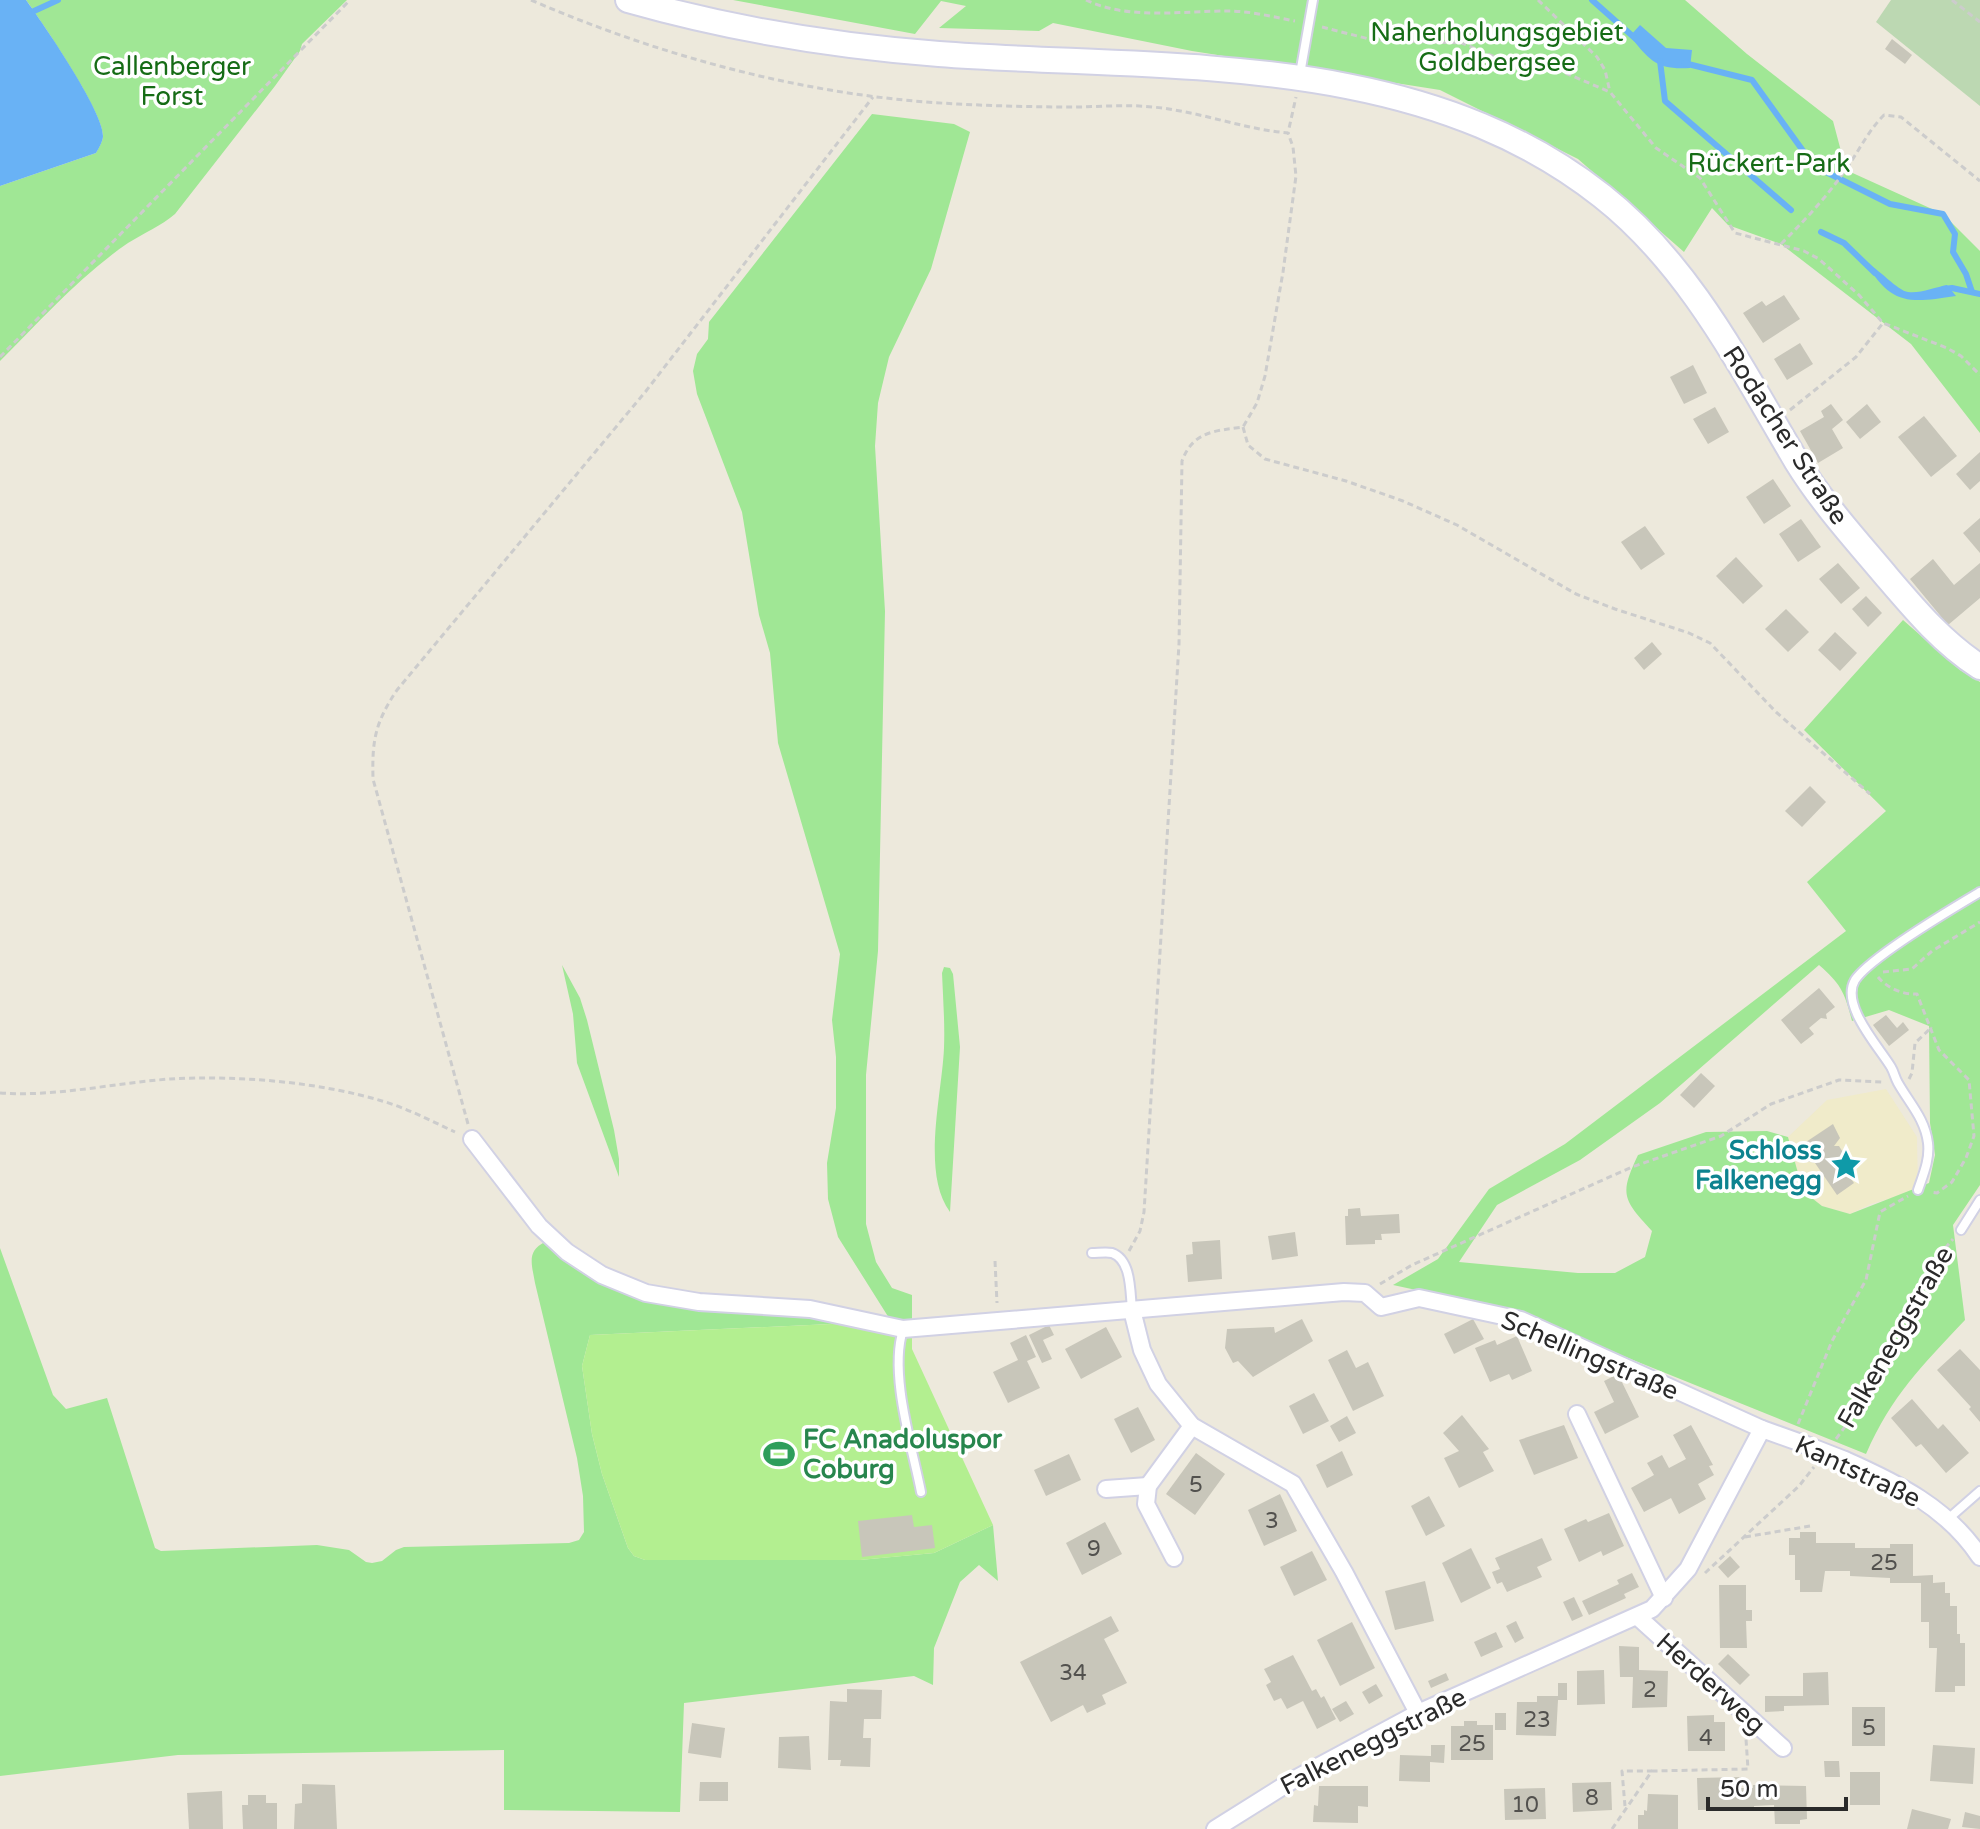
<svg xmlns="http://www.w3.org/2000/svg" width="1980" height="1829" font-family="'Varela Round',sans-serif">
  <rect width="100%" height="100%" fill="#ede9dc"/>
  <polygon fill="#f0ebca" points="1886,1089 1917,1137 1918,1190 1871,1204 1850,1214 1822,1206 1803,1191 1788,1137 1827,1100"/>
  <g fill="#a0e795" fill-rule="evenodd">
    <path d="M26 0H347L302 44 300 51 275 86 175 214C161 226 144 233 128 243 80 276 40 321 0 361V186L96 153C98 149 103 141 103 136 104 113 42 22 26 0Z"/>
    <polygon points="733,0 1685,0 1747,54 1833,121 1846,170 1943,214 1980,251 1980,433 1911,344 1781,244 1728,225 1712,208 1684,252 1578,159 1440,90 1192,51 1053,23 1039,31 939,28 966,6 941,1 915,34"/>
    <polygon points="872,114 954,124 970,132 931,269 889,357 878,403 875,446 885,611 878,951 866,1075 866,1224 876,1262 892,1288 912,1295 912,1320 889,1318 838,1237 828,1199 827,1163 836,1108 836,1057 832,1020 840,954 778,743 770,653 759,615 742,512 697,394 693,371 697,354 708,339 709,322"/>
    <path d="M1903 620 1960 670 1980 682V1185L1953 1225 1965 1320C1921 1367 1892 1395 1866 1454L1509 1310 1393 1285 1438 1259 1489 1189 1565 1144 1846 931 1807 882 1886 811 1804 730ZM1819 965C1841 984 1845 993 1852 1021L1889 1010 1929 1026 1930 1123 1935 1155 1929 1183 1850 1214 1822 1206 1803 1191 1788 1137 1767 1131 1706 1132 1638 1155C1619 1195 1623 1199 1652 1231L1645 1257 1615 1273H1578L1459 1262 1497 1205 1580 1160 1660 1103Z"/>
    <polygon points="562,965 580,998 587,1020 614,1130 619,1159 619,1177 577,1063 573,1014"/>
    <path d="M944 967 950 968 953 974 960 1047 950 1212C921 1173 942 1095 944 1048 945 1023 943 998 942 973Z"/>
    <path d="M545 1242 608 1283 841 1320 831 1324 590 1335 582 1366 592 1434 602 1474 628 1548 634 1556 645 1560H860L934 1553 993 1525 998 1581 979 1565 960 1582 934 1648 933 1685 914 1676 684 1703 680 1812 504 1810V1750L178 1755 0 1776V1248L53 1395 66 1409 107 1398 155 1548 161 1551 317 1545 349 1550 366 1562 372 1563 382 1561 396 1550 404 1547 569 1543 579 1540 584 1532 583 1496 577 1458 535 1283C532 1265 526 1251 545 1242Z"/>
  </g>
  <polygon fill="#bcd8b2" points="1891,0 1980,0 1980,106 1876,22"/>
  <polygon fill="#b3ef90" points="841,1320 912,1337 912,1349 993,1525 934,1553 860,1560 645,1560 634,1556 628,1548 602,1474 592,1434 582,1366 590,1335 831,1324"/>
  <g fill="#69b2f5">
    <path d="M0 0H26C42 22 104 112 103 136 103 141 99 148 96 153L0 186Z"/>
    <path d="M1640 25 1666 48 1692 50 1690 68C1657 70 1650 61 1630 36Z"/>
    <path d="M1865 262C1878 268 1898 291 1908 292 1919 294 1936 287 1947 285L1956 296C1909 303 1892 306 1865 262Z"/>
  </g>
  <g fill="none" stroke-linecap="round" stroke-linejoin="round">
    <g stroke="#69b2f5" stroke-width="6">
      <polyline points="1592,0 1637,40"/>
      <polyline points="34,11 58,0"/>
      <polyline points="1660,61 1665,101 1791,210"/>
      <polyline points="1684,63 1752,80 1814,166 1890,204 1943,214 1955,234 1953,252 1966,274 1972,292"/>
      <polyline points="1821,232 1844,243 1875,273"/>
      <polyline points="1944,289 1952,288 1980,294"/>
    </g>
  </g>
  <g fill="#c8c6ba">
    <polygon points="1892,39 1912,55 1905,64 1885,49"/>
    <polygon points="1784,295 1800,319 1763,343 1743,313 1762,301 1766,306"/>
    <polygon points="1800,343 1813,364 1787,380 1774,359"/>
    <polygon points="1693,365 1707,393 1684,404 1670,377"/>
    <polygon points="1831,404 1843,420 1832,429 1843,448 1818,463 1800,431 1824,417 1821,411"/>
    <polygon points="1867,404 1881,422 1860,439 1846,422"/>
    <polygon points="1715,407 1729,432 1708,444 1693,419"/>
    <polygon points="1924,416 1957,456 1931,477 1898,437"/>
    <polygon points="1980,452 1980,481 1970,490 1956,474"/>
    <polygon points="1773,479 1791,506 1764,524 1746,497"/>
    <polygon points="1980,518 1980,553 1963,533"/>
    <polygon points="1801,519 1821,547 1798,562 1779,534"/>
    <polygon points="1645,526 1665,554 1641,570 1621,542"/>
    <polygon points="1736,557 1763,586 1743,604 1716,576"/>
    <polygon points="1933,559 1954,585 1980,563 1980,598 1948,625 1910,579"/>
    <polygon points="1838,563 1860,588 1841,604 1819,579"/>
    <polygon points="1866,596 1882,613 1868,627 1852,609"/>
    <polygon points="1786,609 1809,632 1788,652 1765,629"/>
    <polygon points="1835,632 1857,653 1840,671 1818,650"/>
    <polygon points="1652,642 1662,654 1644,670 1634,658"/>
    <polygon points="1810,786 1826,802 1802,827 1785,811"/>
    <polygon points="1819,988 1835,1007 1826,1014 1827,1019 1821,1018 1809,1028 1814,1034 1801,1044 1781,1020"/>
    <polygon points="1886,1015 1897,1028 1903,1022 1909,1030 1889,1046 1873,1025"/>
    <polygon points="1701,1073 1715,1086 1694,1108 1680,1095"/>
    <polygon points="1833,1124 1840,1138 1834,1146 1839,1146 1849,1162 1846,1164 1852,1174 1849,1176 1854,1183 1837,1195 1815,1163 1806,1161 1801,1153 1803,1144"/>
    <polygon points="1360,1208 1361,1216 1399,1214 1400,1233 1381,1234 1382,1240 1375,1240 1375,1244 1346,1245 1345,1216 1348,1216 1348,1209"/>
    <polygon points="1295,1232 1298,1256 1272,1260 1268,1236"/>
    <polygon points="1220,1240 1222,1279 1188,1282 1186,1255 1193,1254 1192,1242"/>
    <polygon points="1302,1319 1313,1341 1253,1377 1238,1361 1233,1363 1225,1348 1227,1329 1274,1327 1275,1333"/>
    <polygon points="1473,1319 1484,1339 1454,1354 1444,1334"/>
    <polygon points="1049,1325 1054,1335 1043,1340 1052,1359 1042,1363 1029,1335"/>
    <polygon points="1106,1327 1122,1357 1081,1379 1065,1349"/>
    <polygon points="1026,1335 1036,1357 1027,1361 1040,1388 1008,1403 993,1372 1018,1360 1010,1343"/>
    <polygon points="1517,1336 1532,1371 1512,1380 1509,1374 1490,1382 1475,1348 1495,1340 1497,1345"/>
    <polygon points="1960,1349 1980,1370 1980,1422 1969,1409 1971,1407 1937,1370"/>
    <polygon points="1347,1350 1356,1368 1368,1362 1384,1396 1353,1411 1328,1360"/>
    <polygon points="1618,1374 1639,1417 1605,1434 1594,1412 1614,1402 1604,1381"/>
    <polygon points="1314,1393 1329,1421 1303,1434 1289,1406"/>
    <polygon points="1912,1399 1938,1429 1943,1424 1969,1453 1946,1473 1921,1444 1916,1447 1891,1418"/>
    <polygon points="1138,1407 1155,1440 1131,1453 1114,1419"/>
    <polygon points="1462,1415 1489,1449 1483,1452 1494,1471 1459,1488 1444,1458 1459,1451 1443,1433"/>
    <polygon points="1347,1416 1356,1433 1339,1442 1330,1426"/>
    <polygon points="1564,1425 1578,1458 1534,1475 1519,1440"/>
    <polygon points="1691,1425 1713,1465 1709,1466 1714,1475 1698,1484 1706,1499 1679,1514 1671,1498 1644,1512 1631,1488 1654,1475 1647,1463 1662,1455 1669,1468 1686,1459 1673,1435"/>
    <polygon points="1342,1451 1353,1475 1327,1488 1316,1465"/>
    <polygon points="1196,1453 1225,1474 1195,1515 1166,1494"/>
    <polygon points="1069,1454 1081,1480 1046,1496 1034,1470"/>
    <polygon points="1280,1494 1297,1531 1264,1546 1248,1510"/>
    <polygon points="1429,1496 1445,1526 1426,1536 1411,1506"/>
    <polygon points="1609,1513 1624,1546 1603,1556 1601,1551 1579,1562 1564,1529 1586,1519 1588,1522"/>
    <polygon points="912,1515 914,1527 932,1525 935,1548 862,1557 858,1521"/>
    <polygon points="1105,1522 1122,1554 1082,1575 1066,1543"/>
    <polygon points="1800,1532 1816,1532 1816,1543 1855,1543 1855,1548 1890,1548 1890,1544 1913,1544 1913,1576 1933,1575 1933,1583 1945,1582 1945,1593 1950,1593 1950,1606 1957,1606 1957,1634 1960,1634 1960,1643 1965,1643 1965,1686 1955,1686 1955,1692 1935,1692 1937,1648 1929,1648 1929,1622 1921,1622 1921,1583 1890,1583 1890,1578 1850,1576 1850,1571 1825,1571 1822,1592 1800,1592 1800,1580 1795,1580 1795,1555 1789,1555 1789,1538 1800,1538"/>
    <polygon points="1542,1538 1552,1560 1537,1567 1542,1577 1507,1592 1502,1582 1497,1584 1492,1572 1500,1569 1495,1558"/>
    <polygon points="1471,1548 1491,1588 1461,1603 1442,1563"/>
    <polygon points="1312,1551 1327,1580 1294,1596 1280,1567"/>
    <polygon points="1730,1556 1740,1567 1728,1578 1718,1567"/>
    <polygon points="1632,1573 1639,1587 1624,1594 1626,1598 1589,1615 1582,1601 1619,1584 1617,1580"/>
    <polygon points="1425,1581 1434,1621 1395,1630 1385,1591"/>
    <polygon points="1719,1585 1746,1585 1746,1610 1752,1610 1752,1621 1746,1621 1747,1648 1720,1648"/>
    <polygon points="1574,1597 1583,1616 1572,1621 1563,1602"/>
    <polygon points="1111,1616 1119,1631 1104,1639 1127,1683 1102,1695 1106,1704 1087,1713 1083,1705 1051,1722 1020,1662"/>
    <polygon points="1516,1621 1524,1638 1515,1643 1506,1626"/>
    <polygon points="1352,1622 1375,1668 1340,1686 1317,1640"/>
    <polygon points="1496,1632 1503,1647 1481,1657 1474,1642"/>
    <polygon points="1619,1646 1639,1647 1639,1670 1668,1671 1667,1707 1632,1708 1633,1677 1620,1677"/>
    <polygon points="1728,1654 1750,1675 1740,1685 1718,1664"/>
    <polygon points="1293,1655 1312,1691 1316,1689 1321,1698 1324,1696 1336,1719 1317,1729 1303,1701 1287,1709 1281,1698 1274,1701 1266,1685 1271,1682 1264,1669"/>
    <polygon points="1604,1670 1605,1704 1577,1705 1577,1671"/>
    <polygon points="1828,1672 1829,1705 1784,1706 1784,1711 1765,1712 1765,1696 1803,1696 1803,1673"/>
    <polygon points="1446,1673 1449,1680 1431,1688 1428,1681"/>
    <polygon points="1558,1683 1567,1683 1567,1700 1558,1700 1556,1736 1516,1735 1517,1702 1537,1702 1537,1696 1558,1696"/>
    <polygon points="1376,1684 1383,1696 1369,1704 1362,1692"/>
    <polygon points="847,1689 882,1690 881,1719 864,1719 863,1738 871,1738 870,1767 840,1766 841,1760 828,1760 830,1701 847,1702"/>
    <polygon points="1346,1701 1354,1714 1340,1722 1332,1709"/>
    <rect x="1852" y="1707" width="33" height="39"/>
    <rect x="1495" y="1713" width="11" height="17"/>
    <polygon points="1714,1715 1714,1722 1725,1722 1725,1751 1688,1751 1687,1716"/>
    <polygon points="1464,1721 1477,1721 1477,1725 1493,1725 1493,1760 1451,1760 1451,1726 1464,1726"/>
    <polygon points="692,1723 725,1728 721,1758 688,1753"/>
    <polygon points="809,1736 811,1770 778,1768 779,1737"/>
    <polygon points="1431,1745 1445,1745 1444,1763 1430,1762 1430,1782 1399,1781 1400,1755 1431,1756"/>
    <polygon points="1933,1745 1975,1748 1973,1784 1930,1781"/>
    <polygon points="1824,1761 1839,1761 1840,1777 1825,1777"/>
    <rect x="1850" y="1772" width="30" height="33"/>
    <polygon points="1741,1777 1741,1788 1753,1788 1753,1785 1806,1786 1807,1819 1800,1820 1800,1824 1775,1824 1774,1805 1754,1806 1754,1809 1698,1810 1697,1778"/>
    <polygon points="700,1782 728,1782 728,1801 699,1801"/>
    <polygon points="1611,1782 1612,1810 1573,1812 1572,1783"/>
    <polygon points="302,1784 335,1785 337,1829 294,1829 295,1804 302,1803"/>
    <polygon points="1319,1786 1368,1786 1368,1807 1358,1806 1358,1823 1313,1822 1314,1805 1318,1806"/>
    <polygon points="1545,1788 1546,1819 1505,1820 1504,1789"/>
    <polygon points="222,1791 223,1829 189,1829 187,1793"/>
    <polygon points="1648,1794 1678,1795 1678,1829 1638,1829 1638,1815 1644,1815 1644,1810 1647,1811"/>
    <polygon points="248,1795 266,1795 266,1803 277,1803 277,1829 243,1829 242,1805 248,1805"/>
    <polygon points="1912,1809 1951,1819 1948,1829 1907,1829"/>
    <polygon points="1965,1812 1980,1816 1980,1829 1962,1827"/>
  </g>
  <g fill="none" stroke-linecap="round" stroke-linejoin="round">
    <defs>
      <g id="lane">
        <polyline points="1300,74 1313,0"/>
        <path d="M1918 1190C1923 1175 1930 1160 1928 1143 1925 1119 1910 1104 1898 1083 1895 1078 1894 1072 1891 1067 1879 1047 1840 1005 1855 980 1870 957 1953 908 1980 892"/>
        <polyline points="1961,1230 1980,1200"/>
        <path d="M1092 1253C1098 1253 1107 1252 1112 1253 1132 1260 1130 1293 1132 1309"/>
        <path d="M903 1330C889 1373 912 1446 921 1492"/>
        <polyline points="1948,1519 1980,1491"/>
      </g>
      <g id="street">
        <polyline points="472,1139 539,1226 567,1252 602,1275 646,1293 699,1302 810,1309 903,1329 1344,1292 1365,1293 1381,1307 1419,1298 1521,1320 1762,1429 1804,1444"/>
        <polyline points="1132,1310 1142,1350 1158,1384 1192,1426 1293,1484 1344,1572 1418,1713"/>
        <polyline points="1577,1414 1664,1598"/>
        <path d="M1845 1460C1897 1483 1948 1508 1980 1557"/>
        <polyline points="1106,1489 1148,1486"/>
        <polyline points="1174,1558 1146,1504 1148,1486 1192,1426"/>
        <polyline points="1638,1617 1783,1748"/>
        <polyline points="1215,1829 1293,1780 1418,1713 1652,1609 1688,1569 1762,1429"/>
      </g>
      <path id="secondary" d="M628 0C730 29 833 46 939 54 1163 71 1414 48 1602 196 1690 265 1741 368 1797 462 1823 504 1856 540 1887 577 1916 611 1943 643 1980 667"/>
    </defs>
    <use href="#lane" stroke="#d1d1e4" stroke-width="12"/>
    <use href="#street" stroke="#d1d1e4" stroke-width="20"/>
    <use href="#secondary" stroke="#d1d1e4" stroke-width="28"/>
    <g stroke="#ccc" stroke-width="3" stroke-dasharray="6 4" stroke-linecap="butt">
      <path d="M531 0C665 58 811 97 958 104 996 106 1035 107 1073 107 1099 107 1126 104 1152 107 1199 111 1242 129 1288 133L1296 97"/>
      <path d="M1086 0C1126 20 1184 11 1228 11 1251 11 1273 17 1295 21"/>
      <polyline points="1538,0 1597,57 1605,70 1610,92"/>
      <polyline points="1952,0 1980,22"/>
      <polyline points="1322,27 1373,40 1462,43 1507,62 1563,72 1610,92 1656,148 1700,178 1735,233 1804,251 1819,259 1859,295 1883,323 1947,348 1961,356 1980,375"/>
      <path d="M1781 244C1804 221 1825 199 1844 172 1858 153 1867 132 1884 115L1901 117 1980 181"/>
      <polyline points="0,357 350,0"/>
      <polyline points="1790,410 1856,357 1883,323"/>
      <polyline points="1243,427 1248,445 1265,459 1346,481 1403,501 1457,525 1576,594 1615,609 1689,633 1710,643 1776,712 1870,794"/>
      <polyline points="1883,972 1912,969 1932,951 1980,922"/>
      <path d="M1878 977C1887 988 1903 995 1917 994L1939 1050 1969 1080 1974 1136 1966 1158 1952 1182 1937 1193 1930 1192"/>
      <polyline points="1909,1079 1912,1073 1915,1043 1932,1027"/>
      <path d="M0 1093C56 1097 114 1083 170 1079 237 1075 319 1082 382 1101 407 1108 431 1121 455 1132"/>
      <path d="M468 1124 373 779C372 740 375 723 397 690L646 391 873 97"/>
      <path d="M1129 1251 1140 1231 1144 1212 1179 644 1182 461C1193 431 1215 431 1243 427L1257 403 1265 376 1283 272 1296 176 1293 147 1288 133"/>
      <polyline points="995,1261 997,1303"/>
      <polyline points="1380,1284 1412,1265 1632,1167 1721,1136 1771,1104 1839,1080 1883,1082"/>
      <polyline points="1798,1424 1832,1341 1866,1280 1880,1212 1908,1196"/>
      <path d="M1836 1439C1883 1377 1902 1297 1953 1239"/>
      <polyline points="1745,1537 1810,1526"/>
      <polyline points="1705,1573 1799,1486 1814,1467"/>
      <polyline points="1625,1806 1622,1771 1652,1771"/>
      <polyline points="1612,1829 1652,1771 1748,1769 1746,1739"/>
    </g>
    <use href="#lane" stroke="#fff" stroke-width="8"/>
    <use href="#street" stroke="#fff" stroke-width="16"/>
    <use href="#secondary" stroke="#fff" stroke-width="24"/>
    <defs>
      <polyline id="street-bridge" points="1804,1444 1845,1460"/>
    </defs>
    <use href="#street-bridge" stroke="#d1d1e4" stroke-width="20" stroke-linecap="butt"/>
    <use href="#street-bridge" stroke="#fff" stroke-width="16"/>
  </g>
  <defs>
    <symbol id="sight-bare" viewBox="-9 -9 18 18"><path d="M0-6L1.8-2.2L6-1.7L2.9 1.2L3.7 5.4L0 3.3L-3.7 5.4L-2.9 1.2L-6-1.7L-1.8-2.2Z" fill="#0f9aa8" stroke="#fff" stroke-width="2.5" paint-order="stroke"/></symbol>
    <symbol id="stadium-bare" viewBox="-9 -9 18 18"><path d="M0-5a6.5 5 0 1 0 0 10a6.5 5 0 1 0 0-10ZM-3.5-1.8h7v3.6h-7Z" fill="#2e9e5b" stroke="#fff" stroke-width="2.5" paint-order="stroke"/></symbol>
  </defs>
  <g fill-rule="evenodd">
    <use href="#sight-bare" x="1824" y="1143" width="44" height="44"/>
    <use href="#stadium-bare" x="757" y="1432" width="44" height="44"/>
  </g>
  <g text-anchor="middle" stroke-width="7" stroke-linejoin="round" paint-order="stroke">
    <g font-size="22" fill="#52514e">
      <text x="1196" y="1492">5</text>
      <text x="1272" y="1528">3</text>
      <text x="1094" y="1556">9</text>
      <text x="1884" y="1570">25</text>
      <text x="1073" y="1680">34</text>
      <text x="1650" y="1697">2</text>
      <text x="1537" y="1727">23</text>
      <text x="1869" y="1735">5</text>
      <text x="1706" y="1745">4</text>
      <text x="1472" y="1751">25</text>
      <text x="1592" y="1805">8</text>
      <text x="1525" y="1812">10</text>
    </g>
    <g font-size="26" fill="#166c16" stroke="#fff">
      <text x="1497" y="41">Naherholungsgebiet<tspan x="1497" dy="30">Goldbergsee</tspan></text>
      <text x="172" y="75">Callenberger<tspan x="172" dy="30">Forst</tspan></text>
      <text x="1769" y="172">Rückert-Park</text>
    </g>
    <g font-size="26" fill="#2a2a2a" stroke="#fff">
      <text transform="translate(1786 435) rotate(57)" y="9">Rodacher Straße</text>
      <text transform="translate(1895 1337) rotate(-60)" y="9">Falkeneggstraße</text>
      <text transform="translate(1590 1355) rotate(23)" y="9">Schellingstraße</text>
      <text transform="translate(1858 1471) rotate(25)" y="9">Kantstraße</text>
      <text transform="translate(1711 1683) rotate(42)" y="9">Herderweg</text>
      <text transform="translate(1373 1741) rotate(-27)" y="9">Falkeneggstraße</text>
    </g>
    <g font-size="26" font-weight="bold" fill="#0d838f" stroke="#fff" text-anchor="end">
      <text x="1822" y="1159">Schloss<tspan x="1822" dy="30">Falkenegg</tspan></text>
    </g>
    <g font-size="26" font-weight="bold" fill="#27864d" stroke="#fff" text-anchor="start">
      <text x="803" y="1448">FC Anadoluspor<tspan x="803" dy="30">Coburg</tspan></text>
    </g>
  </g>
  <path d="M1708 1797v12h138v-12" fill="none" stroke="#2a2a2a" stroke-width="4"/>
  <text x="1720" y="1797" font-size="24" fill="#2a2a2a" stroke="#ffffff" stroke-width="6" paint-order="stroke">50 m</text>
</svg>
